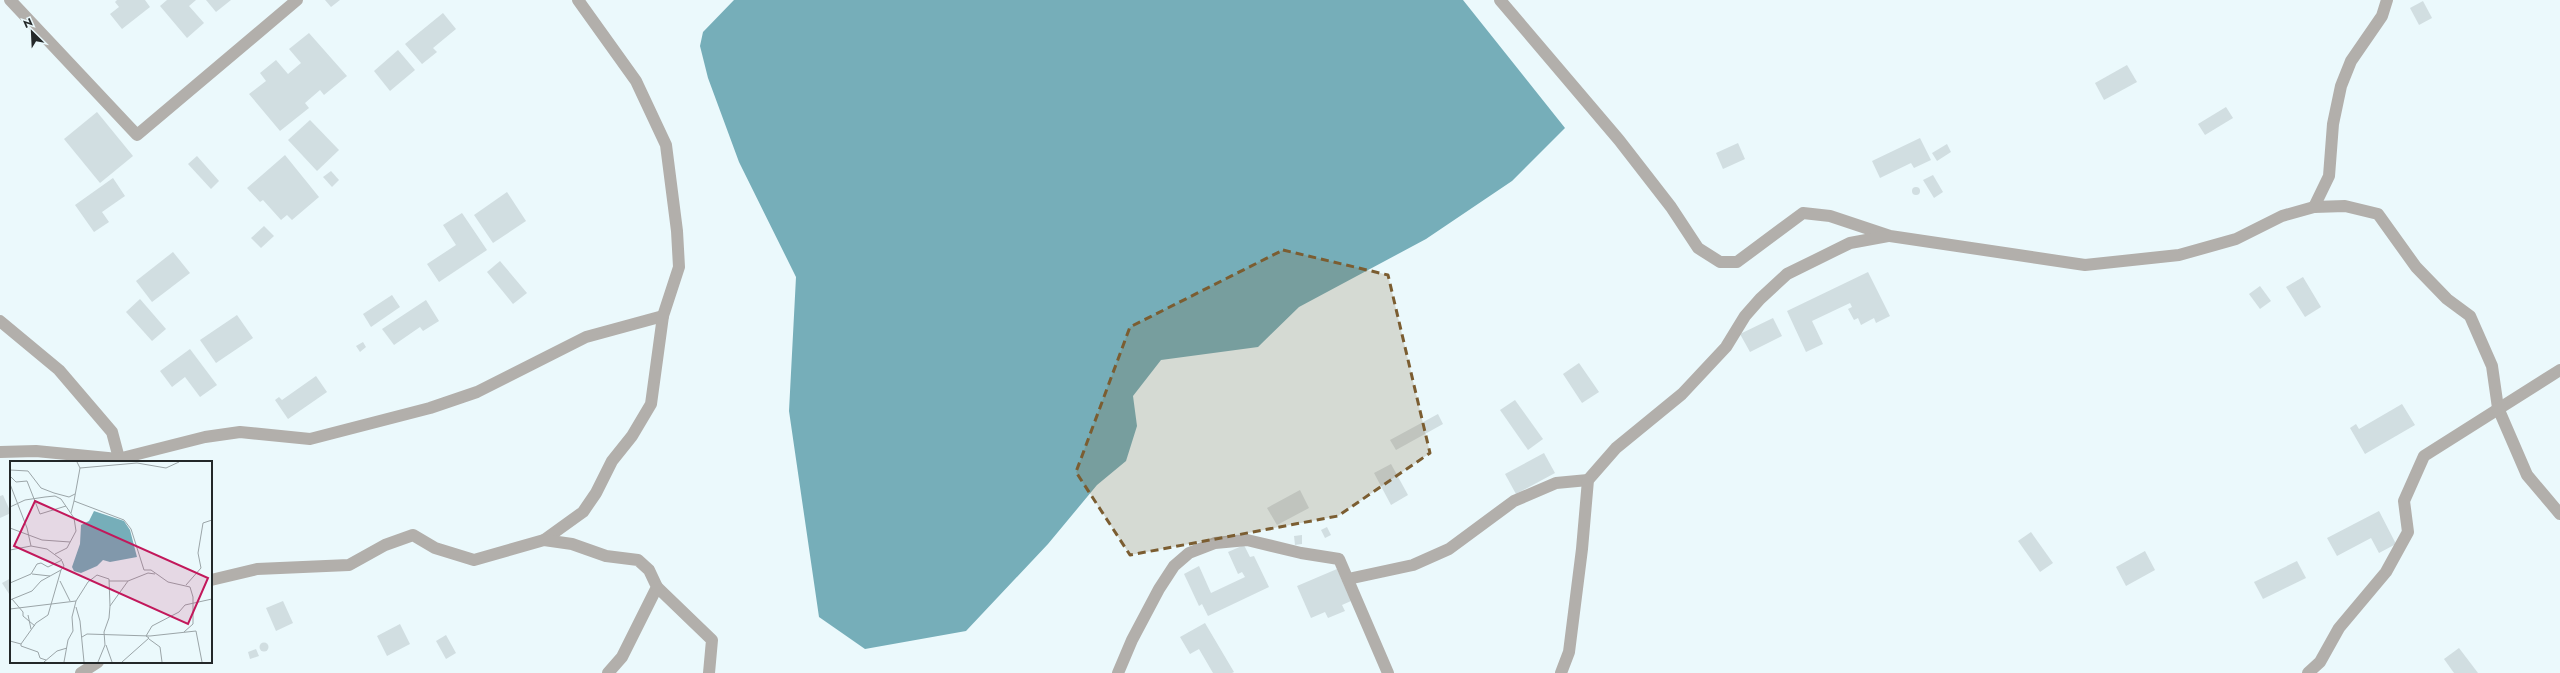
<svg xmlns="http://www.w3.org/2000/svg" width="2560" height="673" font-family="Jost,sans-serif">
  <rect width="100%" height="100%" fill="#ebf9fc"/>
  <polygon fill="#76aeb9" points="734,0 1463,0 1565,128 1512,181 1426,239 1299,307 1258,347 1161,360 1133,396 1137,426 1126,461 1097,485 1048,544 966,631 865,649 819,617 789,411 796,277 739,162 708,78 700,46 703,32"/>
  <g fill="#d1dee1">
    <polygon points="117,0 145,0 150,7 122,29 110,14 119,7 115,2"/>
    <polygon points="167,0 196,0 189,6 204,23 187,38 160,6"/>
    <polygon points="206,0 231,0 216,12"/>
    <polygon points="325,0 340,0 331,7"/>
    <polygon points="2423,1 2432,18 2419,25 2410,8"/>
    <polygon points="443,13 456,29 433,48 437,52 422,64 405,44"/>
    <polygon points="309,33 347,76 324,95 320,90 305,103 309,108 280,131 249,94 266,81 260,73 276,60 288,74 301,63 289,49"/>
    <polygon points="398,50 415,70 390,91 374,71"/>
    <polygon points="2127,65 2137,82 2104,100 2095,83"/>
    <polygon points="2226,107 2233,118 2205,135 2198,124"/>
    <polygon points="97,112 133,156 100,183 64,139"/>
    <polygon points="310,120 339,150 317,171 288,140"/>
    <polygon points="1920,138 1931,160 1914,168 1911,163 1880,178 1872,161"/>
    <polygon points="1738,143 1745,159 1723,169 1716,153"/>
    <polygon points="1947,144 1951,152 1937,161 1932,153"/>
    <polygon points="285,155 319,197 292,220 287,215 281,220 263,200 260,202 247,188"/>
    <polygon points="197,156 219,181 211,189 188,164"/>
    <polygon points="331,171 339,180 332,187 323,177"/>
    <polygon points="1933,175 1943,192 1934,198 1923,180"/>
    <polygon points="113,178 125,196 102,212 109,222 94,232 75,205"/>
    <circle cx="1916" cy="191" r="4"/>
    <polygon points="507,192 526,221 493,243 474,215"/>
    <polygon points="462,213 487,250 439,282 427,264 456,245 443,225"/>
    <polygon points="264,226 274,236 261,248 251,238"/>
    <polygon points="173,252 190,273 152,302 136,281"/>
    <polygon points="500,261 527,293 513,304 487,272"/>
    <polygon points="1868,272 1890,316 1876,323 1874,318 1861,325 1858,318 1854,320 1848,309 1852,307 1850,303 1812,321 1823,344 1806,352 1787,311"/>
    <polygon points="2303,277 2321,307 2305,317 2286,287"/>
    <polygon points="2260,286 2271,301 2260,309 2249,294"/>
    <polygon points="392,295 400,307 371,327 363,314"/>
    <polygon points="140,299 166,329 152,341 126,312"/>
    <polygon points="426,300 439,321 423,331 420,327 394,345 382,329"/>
    <polygon points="237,315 253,338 216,363 200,340"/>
    <polygon points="1773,318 1782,336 1750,352 1740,334"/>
    <polygon points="363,342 366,347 360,352 356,346"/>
    <polygon points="190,349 217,385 200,397 185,377 172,387 160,371"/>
    <polygon points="1579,363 1599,392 1582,403 1563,374"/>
    <polygon points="316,376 327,392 288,419 275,400 279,397 282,400"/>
    <polygon points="1515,400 1543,439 1528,450 1500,410"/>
    <polygon points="2402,404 2415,425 2365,454 2350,428 2356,424 2359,429"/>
    <polygon points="1438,414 1443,424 1396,450 1390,440"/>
    <polygon points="1544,453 1555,473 1516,494 1505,474"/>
    <polygon points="1391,464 1408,495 1391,505 1374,473"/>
    <polygon points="1300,490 1309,508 1277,525 1267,508"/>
    <polygon points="3,495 11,513 0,518 0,496"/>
    <polygon points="2379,511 2396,544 2379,553 2371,538 2337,556 2327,538"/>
    <polygon points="1327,527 1331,535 1325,538 1321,530"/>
    <polygon points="2031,532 2053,563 2040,572 2018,541"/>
    <polygon points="1302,535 1302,544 1295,545 1294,536"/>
    <polygon points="1244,545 1250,557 1254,556 1269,587 1208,616 1202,604 1199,606 1184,574 1199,566 1211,593 1245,577 1242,572 1238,574 1228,552"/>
    <polygon points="2145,551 2155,570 2126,586 2116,567"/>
    <polygon points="2297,561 2306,578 2263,599 2254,582"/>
    <polygon points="1337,569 1351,601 1342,605 1345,611 1328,618 1325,612 1311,618 1297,586"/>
    <polygon points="11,578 11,597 2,583"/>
    <polygon points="283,601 293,623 276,631 266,608"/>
    <polygon points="1205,623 1234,672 1232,673 1213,673 1199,649 1190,654 1180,637"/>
    <polygon points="400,624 410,644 387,656 377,636"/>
    <polygon points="446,635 456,653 446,659 436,641"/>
    <circle cx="264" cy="647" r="4.5"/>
    <polygon points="2459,648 2478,673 2454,673 2444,659"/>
    <polygon points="256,649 259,656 250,659 248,652"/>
  </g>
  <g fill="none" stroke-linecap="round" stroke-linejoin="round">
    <g stroke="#b2afab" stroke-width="12">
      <polyline points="10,0 137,135 297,0"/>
      <polyline points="1500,0 1619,140 1671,207 1698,248 1720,262 1737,262 1803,213 1830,216 1890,236 2085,265 2179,255 2236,239 2282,216 2314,207 2345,206 2378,214 2416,267 2447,299 2470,316 2492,366 2498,408 2527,475 2560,514"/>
      <polyline points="2314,207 2329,176 2333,124 2341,86 2351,61 2382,16 2387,0"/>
      <polyline points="0,321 59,370 112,432 120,462"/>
      <polyline points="0,452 36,451 118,459 205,437 240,432 310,439 430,408 477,392 586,337 663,316"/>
      <polyline points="544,540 583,512 596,493 612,461 632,436 651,404 663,316 679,267 677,231 666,145 636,81 578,0"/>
      <polyline points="1348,579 1413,565 1449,549 1514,501 1556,483 1588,480"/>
      <polyline points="211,580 257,569 349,565 385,545 413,535 435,548 474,560 544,540 572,544 606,556 638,560 649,570 657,587 622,657 608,673"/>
      <polyline points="657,587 712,640 709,673"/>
      <polyline points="81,673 98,662"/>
      <polyline points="1118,673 1132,640 1159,589 1174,566 1189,553 1215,543 1247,540 1301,553 1339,559 1388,673"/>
      <polyline points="1561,673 1569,652 1582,549 1588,480 1616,448 1682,394 1726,347 1745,316 1760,299 1787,274 1850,243 1888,236"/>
      <polyline points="2308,673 2320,662 2339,628 2386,572 2408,532 2404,501 2424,456 2560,370"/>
    </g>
  </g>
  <path fill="#7b5d31" fill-opacity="0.2" stroke="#7b5d31" stroke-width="3" stroke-dasharray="8 5" stroke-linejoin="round" d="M1283 250 1388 275 1430 453 1338 516 1130 555 1076 472 1130 327Z"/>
  <g transform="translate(10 461)">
    <rect width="202" height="202" fill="#ebf9fc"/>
    <path d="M84 50 114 60 120 69 127 96 100 101 93 99 87 105 71 112 64 110 62 106 70 83 71 64 79 60Z" fill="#76aeb9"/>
    <path fill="none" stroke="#9ba5a8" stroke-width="1" d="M67 1 70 7 64 40 114 59 121 68 134 109H141L158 121 180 126 183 136V163L174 171M70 7 127 2 156 7 169 1M0 9 18 10 31 27 44 32 59 36 65 33M0 15 6 21 17 20 30 53 56 45M0 23 17 67 21 85M0 46 15 39 35 36 45 35 51 38 64 57 66 70 57 87 45 93M61 52 64 40M0 67 32 79 60 81M0 89 21 85 37 88 52 99 38 106 31 102 27 103 21 113 0 122M22 113 40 115M50 120 60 140M99 120H118M176 124 191 107 188 92 193 62 202 59M2 138 13 151V155L25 165M0 139 22 130 31 120 51 109 54 105 52 100M66 146 70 160 74 201M0 148 66 140M18 154 21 168M72 176 77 173 140 175 186 170 192 201M139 178 150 186 152 201M0 180 11 183 26 162 38 154 51 109M11 183V185L28 191 30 197 36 199M96 184 102 201M34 201 47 190 57 187M54 201 58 179 63 170 62 156 66 140 78 121 87 114 99 118 100 145M88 201 95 184 94 171 99 157 100 145 118 120 138 112 145 113M112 201 139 177 136 175 142 165 169 151 175 144 202 138"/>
    <path fill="#c2185b" fill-opacity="0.15" stroke="#c2185b" stroke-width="2" d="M25 40 198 117 178 163 4 85Z"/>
    <rect width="202" height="202" fill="none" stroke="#232829" stroke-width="2"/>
  </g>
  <g transform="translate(32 32) rotate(336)" stroke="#ebf9fc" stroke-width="3" paint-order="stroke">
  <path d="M0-3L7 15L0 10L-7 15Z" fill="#232829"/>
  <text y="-6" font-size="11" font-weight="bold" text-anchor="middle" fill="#232829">N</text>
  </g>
</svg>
